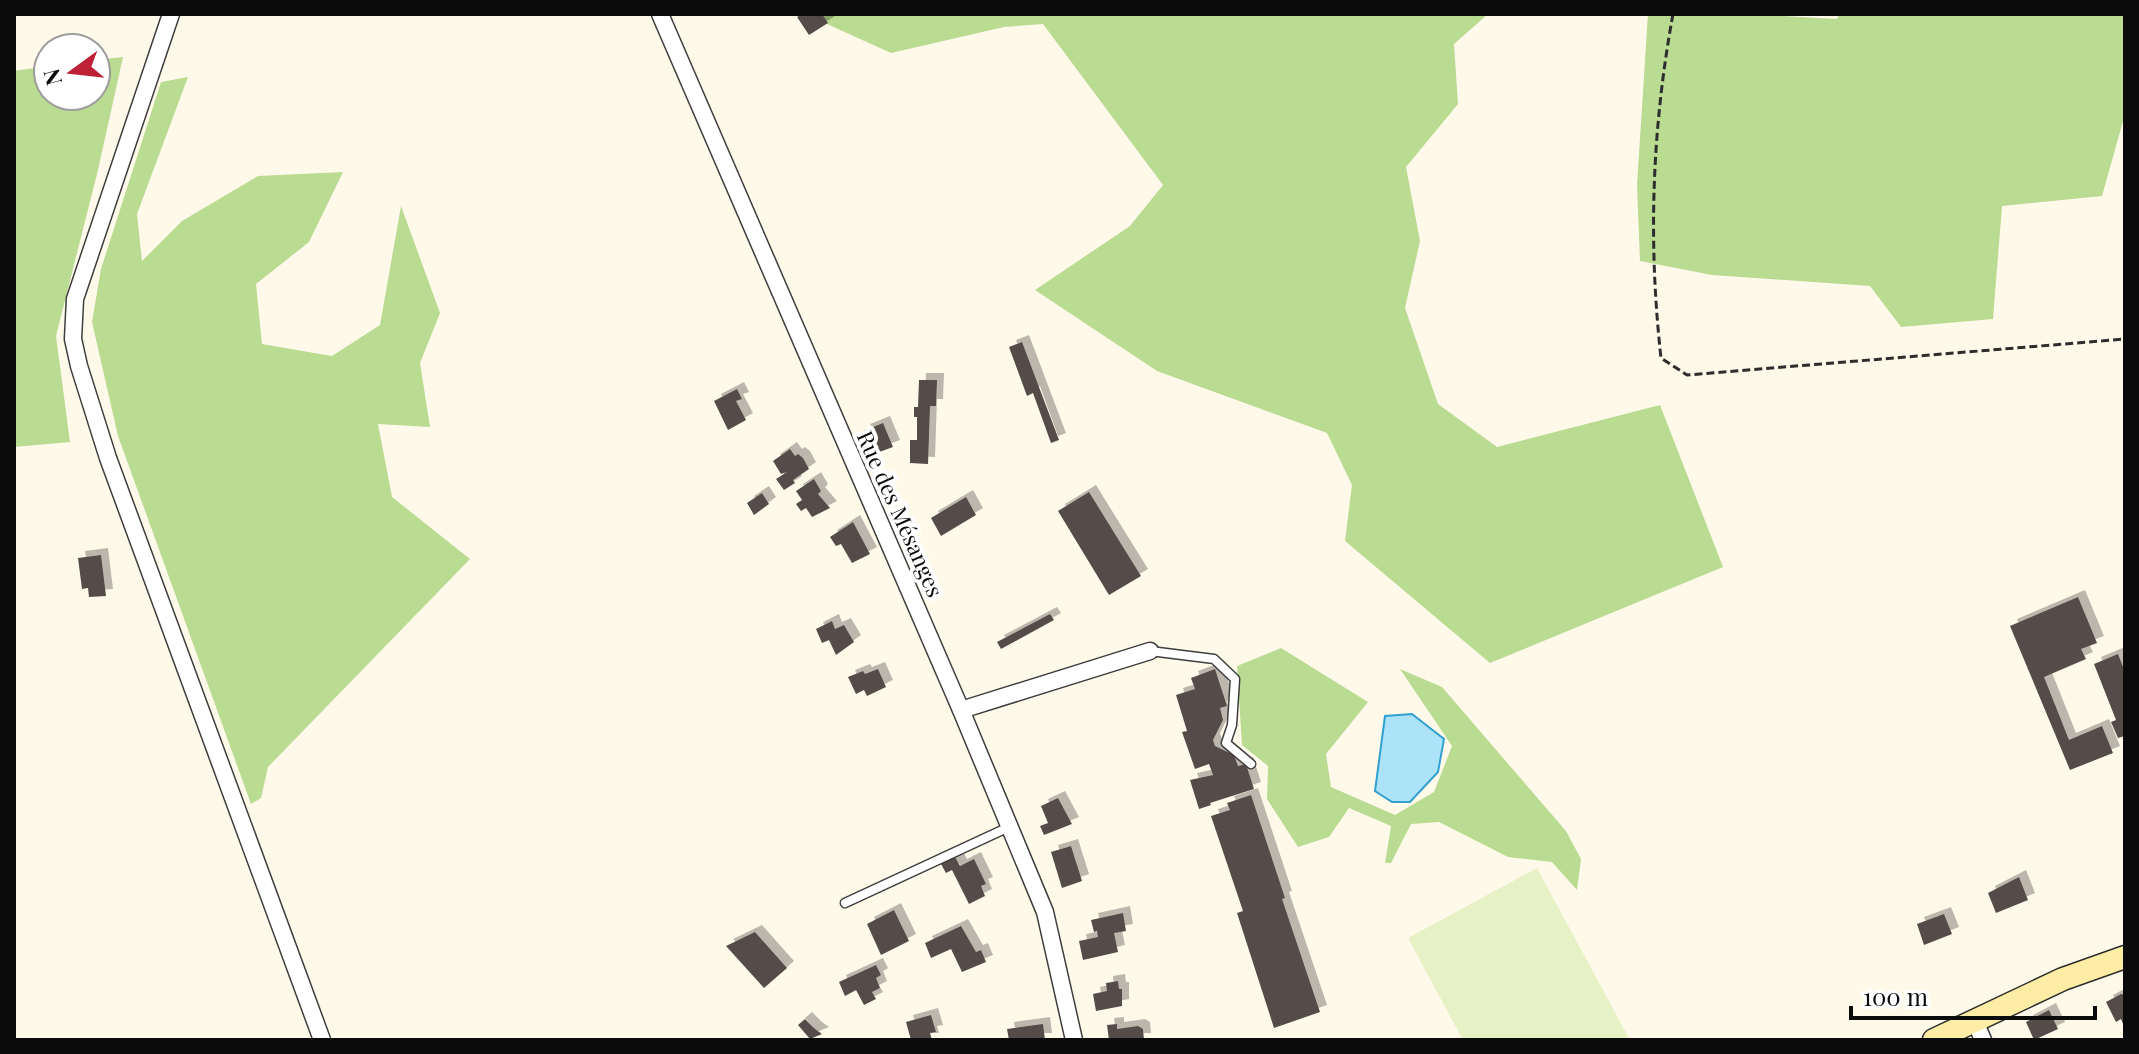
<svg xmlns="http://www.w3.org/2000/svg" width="2139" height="1054" font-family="'Playfair Display',serif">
  <defs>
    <filter id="shadow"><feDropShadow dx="7" dy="-7" stdDeviation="0" flood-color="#0004"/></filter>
  </defs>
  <rect width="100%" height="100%" fill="#fff9ea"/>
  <g fill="#b9db92">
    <polygon points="805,14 1488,14 1454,44 1458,104 1406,167 1420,241 1405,308 1438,404 1497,447 1660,405 1723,567 1490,663 1345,541 1352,485 1327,433 1157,371 1035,290 1130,226 1163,185 1043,24 1004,27 891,53"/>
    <polygon points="1648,14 1743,14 1837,19 1839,14 2125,14 2125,114 2102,196 2002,206 1993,319 1901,327 1870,286 1712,275 1640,261 1637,185"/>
    <polygon points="123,57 98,170 56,336 70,442 14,447 14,71 48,66 48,96 96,96 96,60"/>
    <polygon points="188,77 137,214 142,261 182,221 258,176 343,172 309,242 256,284 262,344 332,356 380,325 401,206 440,313 420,363 430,427 378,424 392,497 470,559 268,767 261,798 251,804 118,436 92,322 101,269 161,82"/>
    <polygon points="1281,648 1368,702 1326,754 1331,787 1395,815 1434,792 1452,746 1400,669 1442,687 1566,831 1581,859 1577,890 1552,862 1508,857 1439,822 1411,824 1391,863 1385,863 1391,826 1349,808 1329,837 1298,847 1267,799 1268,766 1242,745 1237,666"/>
  </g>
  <polygon fill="#e6f1c5" points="1537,868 1630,1040 1463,1040 1408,938"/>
  <polygon fill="#ade3f8" stroke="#32a0d1" stroke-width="2" points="1412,714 1444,739 1438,772 1410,802 1392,802 1375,791 1385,716"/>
  <g fill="#544b48" filter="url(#shadow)">
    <polygon points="802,14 822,14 828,23 809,35 797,17"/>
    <polygon points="1022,342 1059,440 1051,443 1033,393 1027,396 1009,347"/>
    <polygon points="919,380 937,380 936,406 930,406 928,464 910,463 910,440 917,440 917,417 914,417 914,407 918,407"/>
    <polygon points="737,389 742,399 736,401 746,420 728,430 714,401"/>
    <polygon points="883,423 893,447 874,454 863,431"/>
    <polygon points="790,449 795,456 798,454 803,458 809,469 793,480 795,483 784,490 776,479 787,472 781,474 773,461"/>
    <polygon points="814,479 821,491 818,494 830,508 812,517 806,508 801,511 796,504 802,500 796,491"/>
    <polygon points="1089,492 1141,576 1109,595 1058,511"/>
    <polygon points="762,493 769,504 754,515 747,503"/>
    <polygon points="966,497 976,515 941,536 931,518"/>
    <polygon points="853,522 870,554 852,563 841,544 836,546 830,537"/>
    <polygon points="101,555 106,596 89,597 88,588 82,589 78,558"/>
    <polygon points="2078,597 2097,643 2081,649 2086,659 2044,677 2069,740 2102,726 2113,753 2070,770 2010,626"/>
    <polygon points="1050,614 1054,620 1001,649 997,642"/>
    <polygon points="832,621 835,629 844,625 854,642 836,655 829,640 822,643 816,629"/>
    <polygon points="2118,654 2125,672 2125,736 2118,738 2111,722 2116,720 2094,664"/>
    <polygon points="878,669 886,687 867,696 864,690 856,694 848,677 863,671 865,674"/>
    <polygon points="1215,669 1227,706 1220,708 1223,720 1213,740 1215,746 1234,755 1238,766 1246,764 1254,789 1210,803 1211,805 1199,809 1190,780 1213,775 1209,764 1195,769 1182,732 1187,731 1176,695 1195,689 1191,678"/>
    <polygon points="1251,795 1285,898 1282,899 1320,1012 1274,1028 1237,913 1243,911 1211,816 1230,810 1227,803"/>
    <polygon points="1058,798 1072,824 1044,835 1040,826 1048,823 1041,806"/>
    <polygon points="1071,846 1082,881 1062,888 1051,852"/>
    <polygon points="955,857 960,866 974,859 986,884 981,886 985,896 969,904 952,870 946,873 941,864"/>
    <polygon points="2019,877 2028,900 1996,913 1988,893"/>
    <polygon points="894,910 909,941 881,955 867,924"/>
    <polygon points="1123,913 1126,931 1114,933 1118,952 1083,960 1079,941 1098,937 1097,931 1094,932 1091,920"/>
    <polygon points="1944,914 1952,934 1924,945 1917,924"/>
    <polygon points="961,926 976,952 981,950 986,962 962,972 951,949 931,958 925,943"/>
    <polygon points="755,932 787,968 764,988 726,946"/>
    <polygon points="876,965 881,975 876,978 880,988 872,992 876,999 864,1005 856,990 845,996 839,982"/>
    <polygon points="1118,981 1119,989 1122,989 1122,1006 1096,1011 1093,994 1107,991 1106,983"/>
    <polygon points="2121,994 2125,995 2125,1029 2121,1019 2116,1022 2106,1002"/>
    <polygon points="2049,1010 2058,1029 2034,1040 2026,1022"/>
    <polygon points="931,1015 936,1032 930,1033 932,1040 911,1040 906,1022"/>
    <polygon points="805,1019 815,1029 822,1034 810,1039 798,1025"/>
    <polygon points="1043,1024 1045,1040 1009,1040 1007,1029"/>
    <polygon points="1117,1024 1117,1029 1138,1026 1143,1029 1144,1040 1109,1040 1107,1025"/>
  </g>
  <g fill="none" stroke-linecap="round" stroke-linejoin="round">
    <defs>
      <g id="lane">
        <polyline points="1150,651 1214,659 1235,679 1232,725 1226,743 1251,764"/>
        <polyline points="845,903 1009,827"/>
      </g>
      <g id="street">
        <polyline points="171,14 75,299 73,339 79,366 108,458 322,1040"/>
        <polyline points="660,14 961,710 1045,912 1074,1040"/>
        <polyline points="961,710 1150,651"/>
        <polyline points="1975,1021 1983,1040"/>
      </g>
      <polyline id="secondary" points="1934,1040 2063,979 2125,957"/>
    </defs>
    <use href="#lane" stroke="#3e3e3e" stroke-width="11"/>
    <use href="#street" stroke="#3e3e3e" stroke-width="19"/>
    <use href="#secondary" stroke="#2d2d2d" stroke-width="25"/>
    <path stroke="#2d2d2d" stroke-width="3" stroke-dasharray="8 4" stroke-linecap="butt" d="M1673 14C1652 128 1648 242 1661 358L1687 375 2125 339"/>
    <use href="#lane" stroke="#fff" stroke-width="8"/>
    <use href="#street" stroke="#fff" stroke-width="16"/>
    <use href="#secondary" stroke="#ffeda5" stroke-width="22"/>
  </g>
  <g text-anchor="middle" stroke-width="8" stroke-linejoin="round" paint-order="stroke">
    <g font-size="22" fill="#0b0b0b" stroke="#fff">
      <text transform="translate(900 514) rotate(66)" y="8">Rue des Mésanges</text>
    </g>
  </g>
  <rect width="2139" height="1054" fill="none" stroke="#0b0b0b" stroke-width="32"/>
  <g transform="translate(72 72) rotate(255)"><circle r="38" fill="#ffffff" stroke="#9d9d9d" stroke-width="2"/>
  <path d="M0-6L14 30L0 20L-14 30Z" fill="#be2036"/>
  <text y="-12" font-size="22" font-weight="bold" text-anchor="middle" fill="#0b0b0b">N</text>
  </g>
  <path d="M1851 1006v12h244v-12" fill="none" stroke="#0b0b0b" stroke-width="4"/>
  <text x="1863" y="1006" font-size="24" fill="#0b0b0b" stroke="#ffffff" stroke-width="6" paint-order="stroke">100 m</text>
</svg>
